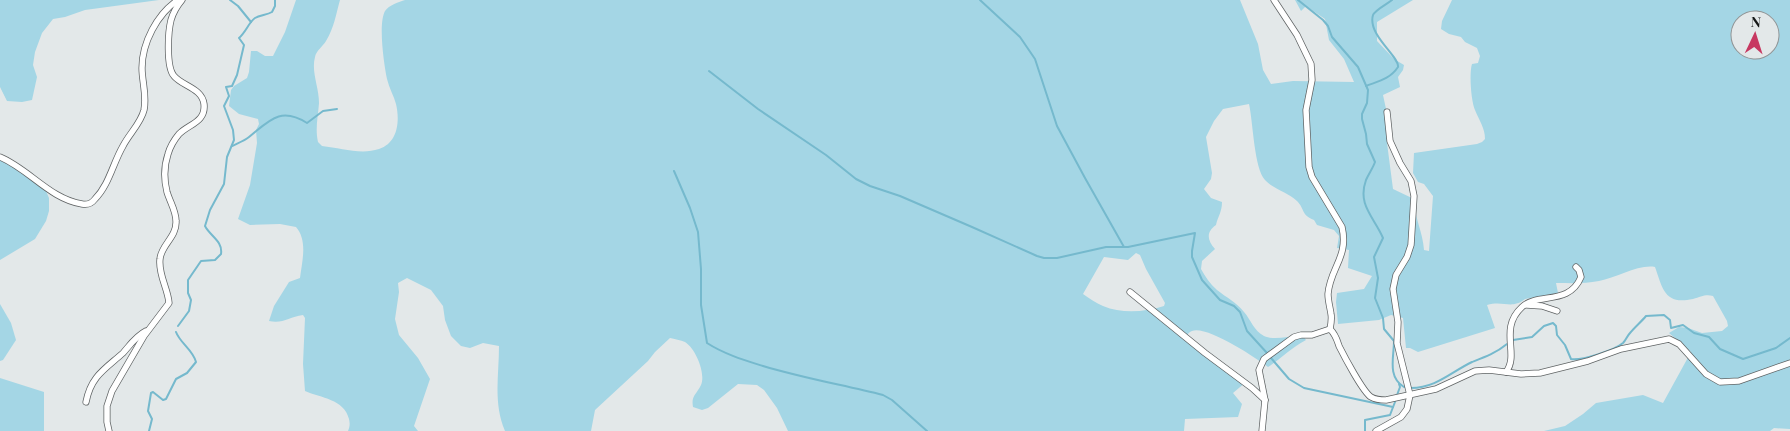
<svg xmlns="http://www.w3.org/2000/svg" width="1790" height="431" font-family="'Playfair Display',serif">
  <rect width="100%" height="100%" fill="#e3e8e9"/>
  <g fill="#a4d6e5" fill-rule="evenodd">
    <polygon points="0,0 159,0 85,10 65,17 53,19 42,33 35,52 33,65 37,77 32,100 22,102 7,101 0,87"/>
    <path d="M296 0H340C336 14 334 28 326 41 323 46 316 51 315 57 311 72 319 87 319 103 318 117 315 129 318 142L322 146C341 148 361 155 379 149 398 143 400 121 396 104 394 96 389 88 387 79 384 64 378 24 385 11 389 5 399 2 405 0H1240L1258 44 1263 70 1271 84 1293 81 1354 82 1344 59 1329 40 1325 19 1306 6 1301 11 1295 0H1413L1377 22V41L1394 59 1404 65 1403 70 1398 77 1400 87 1383 95 1386 109 1387 143 1393 189 1414 199C1414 217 1423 232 1424 250L1429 251 1433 196 1424 184 1418 182 1413 173 1414 153 1477 144 1482 142 1485 139C1485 128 1479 120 1475 110 1471 101 1469 73 1472 64L1478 63 1480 56 1477 48 1465 42 1461 37 1449 34 1441 29 1442 21 1452 0H1790V429L1774 428 1770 431H1544L1565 426 1583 414 1596 403 1643 395 1663 403 1691 352 1669 333 1679 327 1688 328 1702 333 1722 331 1728 326 1727 321 1713 296C1705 294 1701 297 1693 299 1665 305 1663 290 1655 267 1639 264 1616 278 1599 281 1584 284 1571 283 1556 283L1558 293 1525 299C1511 310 1504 300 1487 305L1495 328 1418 352 1410 348H1406L1403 318 1391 315 1379 320 1338 324 1336 302 1337 293 1364 289 1372 276 1348 268 1349 250 1337 248 1339 236 1334 230 1317 225 1314 220C1301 215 1305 209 1297 201 1288 192 1273 189 1265 180 1254 168 1253 121 1249 104L1223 109 1214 121 1206 137 1212 173 1211 179 1204 189 1211 198 1222 202C1222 212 1218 216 1216 225 1206 232 1207 240 1215 249L1202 261 1201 269C1205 276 1210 284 1217 290 1227 298 1236 302 1244 312 1251 320 1254 331 1264 336 1275 341 1291 335 1303 336L1306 340C1292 347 1281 359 1268 367 1255 357 1206 325 1192 331 1187 333 1187 336 1185 340L1246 382 1233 393 1242 404 1238 417 1185 419 1184 431H788L777 408 764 390 757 385 738 384 708 408 702 410 693 407C691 396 696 395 701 385 706 374 696 349 685 342 681 340 674 339 670 338L655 352 648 361 595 410 591 431H505C493 403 499 375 499 346L483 343 470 348 461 346 451 336 445 320 443 306 431 290 407 278 398 283 399 292 395 319 399 335 418 358 430 379 414 426 418 431H348C350 426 350 424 349 419 344 399 321 398 305 391L303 364 305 318 303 315C289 317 283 324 269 321L274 306 289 282 300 278C302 261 308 241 296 227L280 224 250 225 238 219 250 185 257 143 256 130 259 124 258 119 239 114 229 106 231 90 234 86 247 78 249 72 251 51H257L265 56H273L285 32ZM1740 20H1770V50H1740ZM1136 253 1140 255 1146 269 1165 303 1164 306C1145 312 1122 314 1103 306 1096 303 1089 298 1083 294L1104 257 1128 260Z"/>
    <polygon points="0,160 15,167 46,191 49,198 49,211 46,221 35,239 0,260"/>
    <polygon points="0,304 11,323 16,340 3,360 0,361"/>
    <polygon points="0,378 44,392 44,431 0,431"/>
  </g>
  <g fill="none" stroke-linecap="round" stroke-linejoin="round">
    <g stroke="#75b9cd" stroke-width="2">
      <polyline points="230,0 238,6 251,22"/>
      <polyline points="980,0 1020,37 1035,59 1057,126 1085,178 1124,247"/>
      <path d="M1298 0 1323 20 1328 26 1332 37 1358 67 1368 90 1367 103 1362 114V119L1366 134 1367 144 1375 162C1373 168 1369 173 1366 180 1357 205 1374 217 1383 238L1374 257 1378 278 1375 298 1383 318 1384 329 1394 341C1394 357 1387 377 1404 387"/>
      <polyline points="709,71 758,109 826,155 856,179 870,186 900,196 972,227 1037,256 1044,258 1057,258 1106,247 1128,247 1195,233 1192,251 1192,257 1202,280 1220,300 1234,306 1240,312 1247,331 1267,353"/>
      <path d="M1366 86C1379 81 1390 79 1398 67 1400 57 1367 35 1373 15 1375 10 1387 4 1392 0"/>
      <path d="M232 146C238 143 244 141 249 137 269 121 280 106 307 123L323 111 337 109"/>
      <path d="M674 171 690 208 698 232 701 269V305L707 343C724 354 744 360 763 366 803 378 843 385 883 395L892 400 927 431"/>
      <path d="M178 326 189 311 191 300 188 293V280L201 261 215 260 221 254C223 241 210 236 205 226L210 210 224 184 227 157 234 140 233 130 224 106 229 96 226 87 232 86 237 75 244 45 239 38C246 32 249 22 255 18 260 15 267 15 272 12L275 6V0"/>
      <path d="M1513 340 1532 337 1544 326 1553 323 1556 326 1557 335 1565 345 1571 359C1581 361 1615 350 1623 343 1626 340 1627 336 1630 333 1635 327 1641 322 1646 316L1664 315 1670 320 1671 328 1683 325 1694 333 1709 337 1720 349 1743 359 1776 348 1790 338"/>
      <polyline points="1271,358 1289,379 1304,388 1393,407"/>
      <path d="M1411 388C1436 388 1451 372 1472 362 1485 357 1496 353 1507 344"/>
      <polyline points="1397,395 1400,387 1399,384"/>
      <path d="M149 431 152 419 148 411 151 393 153 392 163 400 166 399 176 379 187 373 196 362C193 350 180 343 176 332"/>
      <polyline points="1365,431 1365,420 1390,415 1395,402"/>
    </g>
    <defs>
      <g id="minor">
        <path d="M1274 0 1297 35 1311 64 1312 80 1306 110 1309 167 1312 177 1342 227C1349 257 1330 268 1328 294 1328 301 1330 307 1331 314 1332 319 1331 324 1330 329 1336 335 1337 340 1339 346 1344 356 1363 392 1371 397 1376 400 1381 400 1386 400L1436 389 1475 371 1489 370 1521 374 1540 373 1588 361 1621 349 1669 339 1679 344 1706 374 1720 382 1739 381 1790 363"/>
        <path d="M0 157C29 169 50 199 82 204 87 205 92 203 95 199 109 185 113 163 123 146 129 134 141 123 144 110 147 95 142 82 142 68 142 43 157 14 178 0"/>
        <polyline points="1130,292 1205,353 1252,388 1265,400"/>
        <polyline points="1527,305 1542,306 1557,311"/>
        <path d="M1506 372C1520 354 1498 329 1522 307 1538 292 1569 306 1581 277L1579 270 1576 267"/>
        <path d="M86 402C91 376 105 369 123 353 130 345 136 336 146 331"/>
        <path d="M109 431 107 422V406L112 391 144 336 169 303C168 289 158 274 160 259 161 245 177 237 176 221 176 211 170 202 167 192 164 180 164 166 168 154 170 147 174 140 179 134 189 124 206 122 204 104 202 88 182 86 174 76 166 67 168 32 171 20 173 13 177 6 182 0"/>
        <polyline points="1262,431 1265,400 1259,370 1264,359 1294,337 1301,335 1312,335 1330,329"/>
        <polyline points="1376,431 1401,417 1407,409 1410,395 1397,343 1398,322 1393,289 1396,275 1407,257 1411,245 1414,196 1411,181 1400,163 1390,141 1387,112"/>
      </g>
    </defs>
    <use href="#minor" stroke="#606465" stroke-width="7"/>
    <use href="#minor" stroke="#fff" stroke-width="5.5"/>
  </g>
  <g transform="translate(1755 35) rotate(4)"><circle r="24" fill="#e3e8e9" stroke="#919495"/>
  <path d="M0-4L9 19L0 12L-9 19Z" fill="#c73861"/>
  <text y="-8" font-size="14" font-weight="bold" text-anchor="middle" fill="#151717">N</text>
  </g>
</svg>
